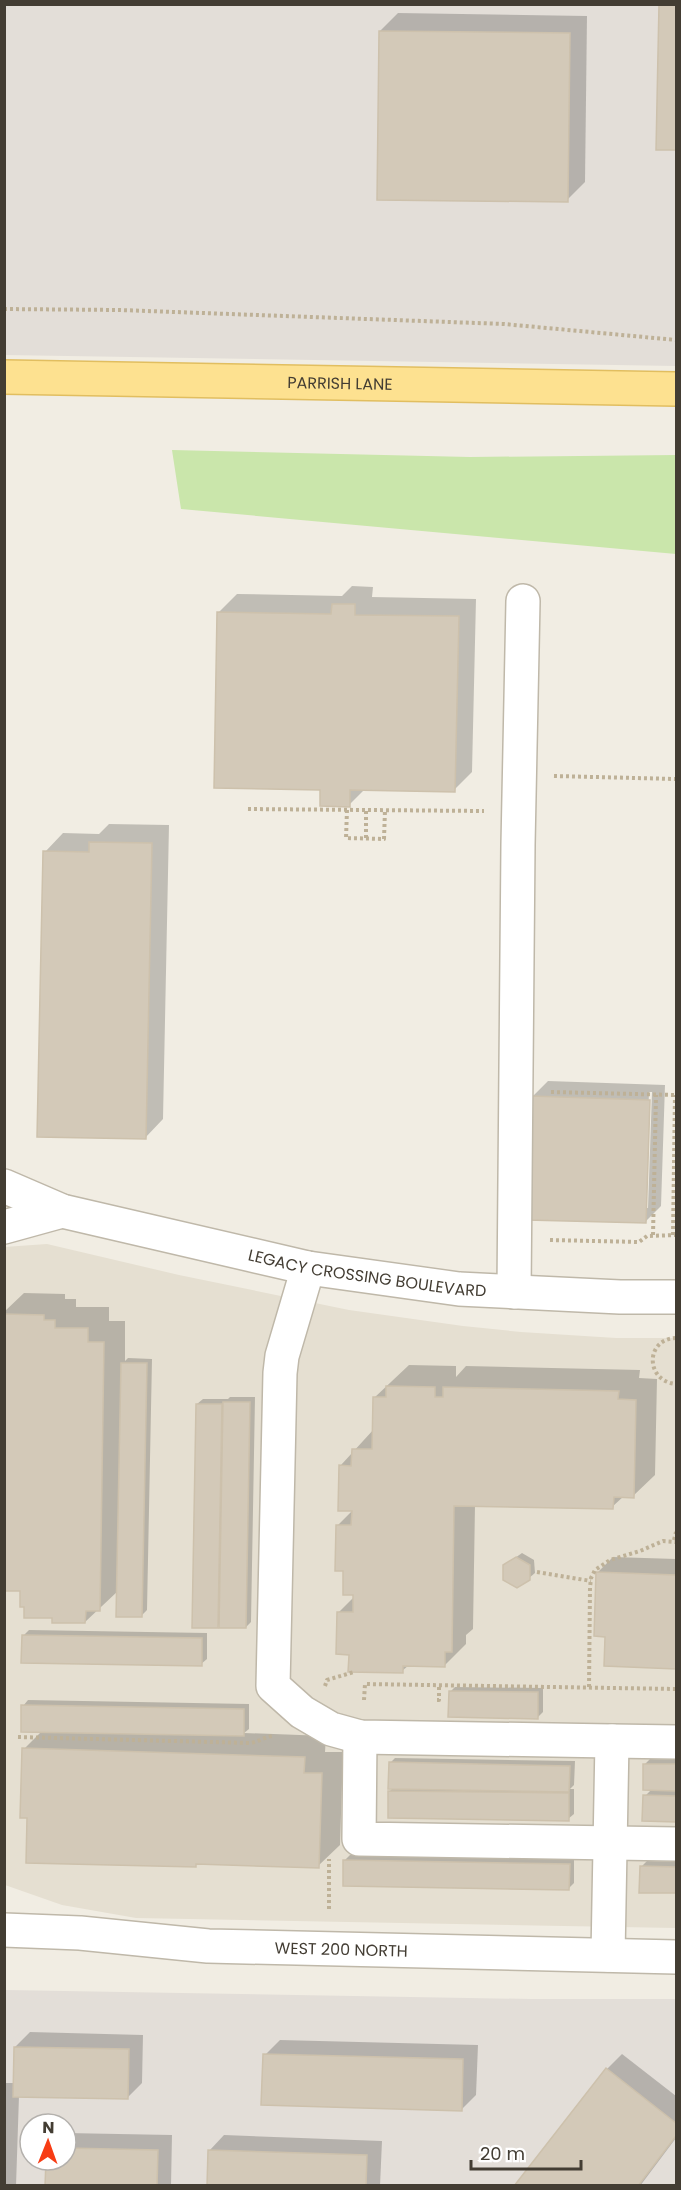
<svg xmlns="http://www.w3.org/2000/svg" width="681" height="2190" font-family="Poppins,sans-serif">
  <rect width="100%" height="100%" fill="#f1ede3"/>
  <polygon fill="#e5dfd1" points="47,1244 179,1275 349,1310 463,1326 521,1332 616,1338 676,1338 676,1928 136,1918 62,1905 5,1885 4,1247"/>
  <g fill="#e3ded8" fill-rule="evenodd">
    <polygon points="5,5 676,5 676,366 5,355"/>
    <path d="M5 1990 531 1999H676V2185L5 2186ZM30 2124H66V2160H30Z"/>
  </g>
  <polygon fill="#cae6ab" points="172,450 470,457 676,455 676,554 181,509"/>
  <g fill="#0003" fill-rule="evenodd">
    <polygon points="661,4 676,4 676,149 658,148"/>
    <polygon points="398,13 587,16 585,182 567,200 380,31"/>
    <polygon points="352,586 373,587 372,597 476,599 472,772 454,790 365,789 349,805 322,789 219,612 237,594 342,596"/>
    <polygon points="109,824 169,825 163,1119 145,1138 45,852 63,833 99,834"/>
    <path d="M548 1081 665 1085 661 1206 646 1221 533 1096ZM649 1092H652L648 1208H645Z"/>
    <polygon points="24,1293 65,1294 65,1299 76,1299 76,1307 109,1307 109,1321 125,1321 125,1361 128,1358 152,1359 147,1610 142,1615 118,1591 85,1622 53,1617 22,1590 4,1590 4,1312"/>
    <polygon points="409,1365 456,1366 456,1377 466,1366 640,1370 639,1378 657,1379 655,1475 633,1496 624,1496 612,1507 475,1505 473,1629 466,1635 466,1644 444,1666 409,1665 402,1671 351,1653 338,1613 355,1596 345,1569 338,1525 353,1510 341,1465 374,1429 374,1398"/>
    <polygon points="230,1397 255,1397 251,1622 246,1627 221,1623 217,1626 197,1404 203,1399 228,1399"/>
    <polygon points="522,1553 534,1560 535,1573 529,1578 504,1566"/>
    <polygon points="613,1557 676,1559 676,1667 605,1665 607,1635 598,1572"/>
    <polygon points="29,1630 207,1633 207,1659 201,1664 23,1636"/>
    <polygon points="455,1687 543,1688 543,1712 538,1717 450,1692"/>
    <polygon points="28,1700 249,1704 249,1729 244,1733 326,1736 325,1752 343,1752 340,1845 318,1866 198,1862 195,1866 28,1817 24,1749 42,1731 23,1706"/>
    <polygon points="395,1758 575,1761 574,1785 570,1789 574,1789 574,1814 568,1819 389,1792 393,1788 390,1763"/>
    <polygon points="650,1759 676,1760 676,1820 644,1820 645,1796 652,1789 645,1764"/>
    <polygon points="350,1855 574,1859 574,1883 569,1888 345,1860"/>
    <polygon points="647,1861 676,1862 676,1892 641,1891 641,1867"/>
    <polygon points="30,2032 143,2035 142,2083 127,2098 19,2096 16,2186 4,2186 4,2083 15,2083 15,2047"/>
    <polygon points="280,2040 478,2045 476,2095 461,2110 265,2055"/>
    <polygon points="622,2054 676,2096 676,2138 640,2186 516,2186 607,2069"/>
    <polygon points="66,2133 172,2135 171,2186 47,2186 48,2160 66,2160"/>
    <polygon points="224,2135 382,2141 380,2186 208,2186 209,2151"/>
  </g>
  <g fill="#d3c9b8" stroke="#cdc1ac" stroke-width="1.5">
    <polygon points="659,4 676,4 676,150 656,150"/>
    <polygon points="379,31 570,33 568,202 377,200"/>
    <polygon points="332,604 355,604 355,615 459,616 455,792 350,790 350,807 320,806 320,790 214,788 217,612 331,614"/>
    <polygon points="89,842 152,843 146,1139 37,1137 43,851 89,852"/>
    <polygon points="531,1096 650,1100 646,1223 527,1220"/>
    <polygon points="4,1314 44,1315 44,1320 55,1320 55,1328 88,1328 88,1342 104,1342 100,1611 86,1611 85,1623 52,1623 52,1618 24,1618 24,1607 20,1607 20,1591 4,1591"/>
    <polygon points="121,1363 147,1363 142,1617 116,1617"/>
    <polygon points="386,1386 435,1387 435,1397 443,1397 443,1387 619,1391 618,1399 636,1400 634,1498 614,1497 613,1509 454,1506 452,1652 445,1652 445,1667 403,1666 403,1673 348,1672 349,1655 336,1654 337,1612 353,1612 353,1595 343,1595 343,1571 335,1571 336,1525 351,1525 352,1511 338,1511 339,1465 351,1466 352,1449 372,1449 373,1397 386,1397"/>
    <polygon points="223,1402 250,1402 246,1628 219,1628"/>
    <polygon points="196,1404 222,1404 218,1628 192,1628"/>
    <polygon points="516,1557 530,1565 530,1580 517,1588 503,1580 503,1565"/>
    <polygon points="596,1572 676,1575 676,1669 604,1666 605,1637 594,1636"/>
    <polygon points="22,1635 202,1638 202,1666 21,1663"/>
    <polygon points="449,1691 538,1692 538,1719 448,1717"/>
    <polygon points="21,1705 244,1709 244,1736 21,1732"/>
    <polygon points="22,1748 305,1757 304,1773 322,1773 319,1868 196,1864 196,1867 26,1863 27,1818 20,1818"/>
    <polygon points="389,1762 570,1766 569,1792 388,1789"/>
    <polygon points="643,1764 676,1764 676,1791 643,1790"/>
    <polygon points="388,1791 569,1793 569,1821 388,1818"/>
    <polygon points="643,1795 676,1796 676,1822 642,1821"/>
    <polygon points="343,1860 570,1864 569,1890 343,1886"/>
    <polygon points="640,1866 676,1867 676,1893 639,1893"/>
    <polygon points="14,2047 129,2049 128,2099 13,2097"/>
    <polygon points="263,2054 463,2059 462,2111 261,2105"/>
    <polygon points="606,2068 676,2123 676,2136 638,2186 514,2186"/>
    <polygon points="66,2148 158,2150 157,2186 45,2186 46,2160 66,2160"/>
    <polygon points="208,2150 367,2155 366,2186 207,2186"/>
  </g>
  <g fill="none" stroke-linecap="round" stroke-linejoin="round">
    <defs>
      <g id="minor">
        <path id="s1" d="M4 1186 62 1211 308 1268 459 1289 620 1297H676"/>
        <polyline points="4,1227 62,1211"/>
        <polyline points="308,1268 282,1356 280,1373 273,1686 302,1712 331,1729 360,1737 612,1741 608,1955"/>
        <polyline points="514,1292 518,845 523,601"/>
        <polyline points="360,1737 359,1839 676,1844"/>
        <polyline points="612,1741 676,1742"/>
        <path id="s2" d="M4 1930 80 1933 208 1946 676 1957"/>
      </g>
      <g id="major">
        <path id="s3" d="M4 377 676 389"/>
      </g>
    </defs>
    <use href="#minor" stroke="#bfb8a9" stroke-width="36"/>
    <use href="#major" stroke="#e1be60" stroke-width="36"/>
    <g stroke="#beb197" stroke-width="4" stroke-dasharray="3 3" stroke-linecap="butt">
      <polyline points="4,309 120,310 504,324 676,340"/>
      <polyline points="554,776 676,779"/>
      <polyline points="248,809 484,811"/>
      <polyline points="347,810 346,838 384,839 385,810"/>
      <polyline points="366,838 366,810"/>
      <polyline points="551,1092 676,1095"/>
      <polyline points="653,1235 656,1095"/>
      <polyline points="673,1235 675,1095"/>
      <polyline points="550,1240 639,1242 647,1236 676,1235"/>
      <path d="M676 1338C645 1339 645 1381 676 1384"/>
      <polyline points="674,1540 676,1532"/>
      <polyline points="537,1572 591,1581"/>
      <polyline points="325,1686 327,1680 354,1672"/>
      <polyline points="589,1687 590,1588 591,1578 595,1570 610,1560 640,1551 663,1541 676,1542"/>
      <polyline points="364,1700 365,1684 676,1689"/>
      <polyline points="437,1700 439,1700 439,1685"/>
      <path d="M18 1737 250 1743C259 1742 265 1736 274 1736"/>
      <polyline points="329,1909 329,1859"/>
    </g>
    <use href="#minor" stroke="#fff" stroke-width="33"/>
    <use href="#major" stroke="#fde190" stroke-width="33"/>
  </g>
  <g text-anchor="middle" stroke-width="4.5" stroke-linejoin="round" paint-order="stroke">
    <g font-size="16" fill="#433d33" stroke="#fff">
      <text dy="6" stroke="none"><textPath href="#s3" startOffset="336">PARRISH LANE</textPath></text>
      <text dy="6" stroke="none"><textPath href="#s1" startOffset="375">LEGACY CROSSING BOULEVARD</textPath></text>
      <text dy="6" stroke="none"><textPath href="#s2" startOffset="338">WEST 200 NORTH</textPath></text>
    </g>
  </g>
  <rect width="681" height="2190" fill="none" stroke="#433d33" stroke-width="12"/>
  <g transform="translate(48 2142) rotate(1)"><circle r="28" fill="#ffffff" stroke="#b4b1ad" stroke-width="1.5"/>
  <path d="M0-4.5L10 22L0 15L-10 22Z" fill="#f73c14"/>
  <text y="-9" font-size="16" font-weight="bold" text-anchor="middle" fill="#433d33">N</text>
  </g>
  <path d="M471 2160v9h110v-9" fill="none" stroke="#433d33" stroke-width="3"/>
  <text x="480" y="2160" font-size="18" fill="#433d33" stroke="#ffffff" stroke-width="4.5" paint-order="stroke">20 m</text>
</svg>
